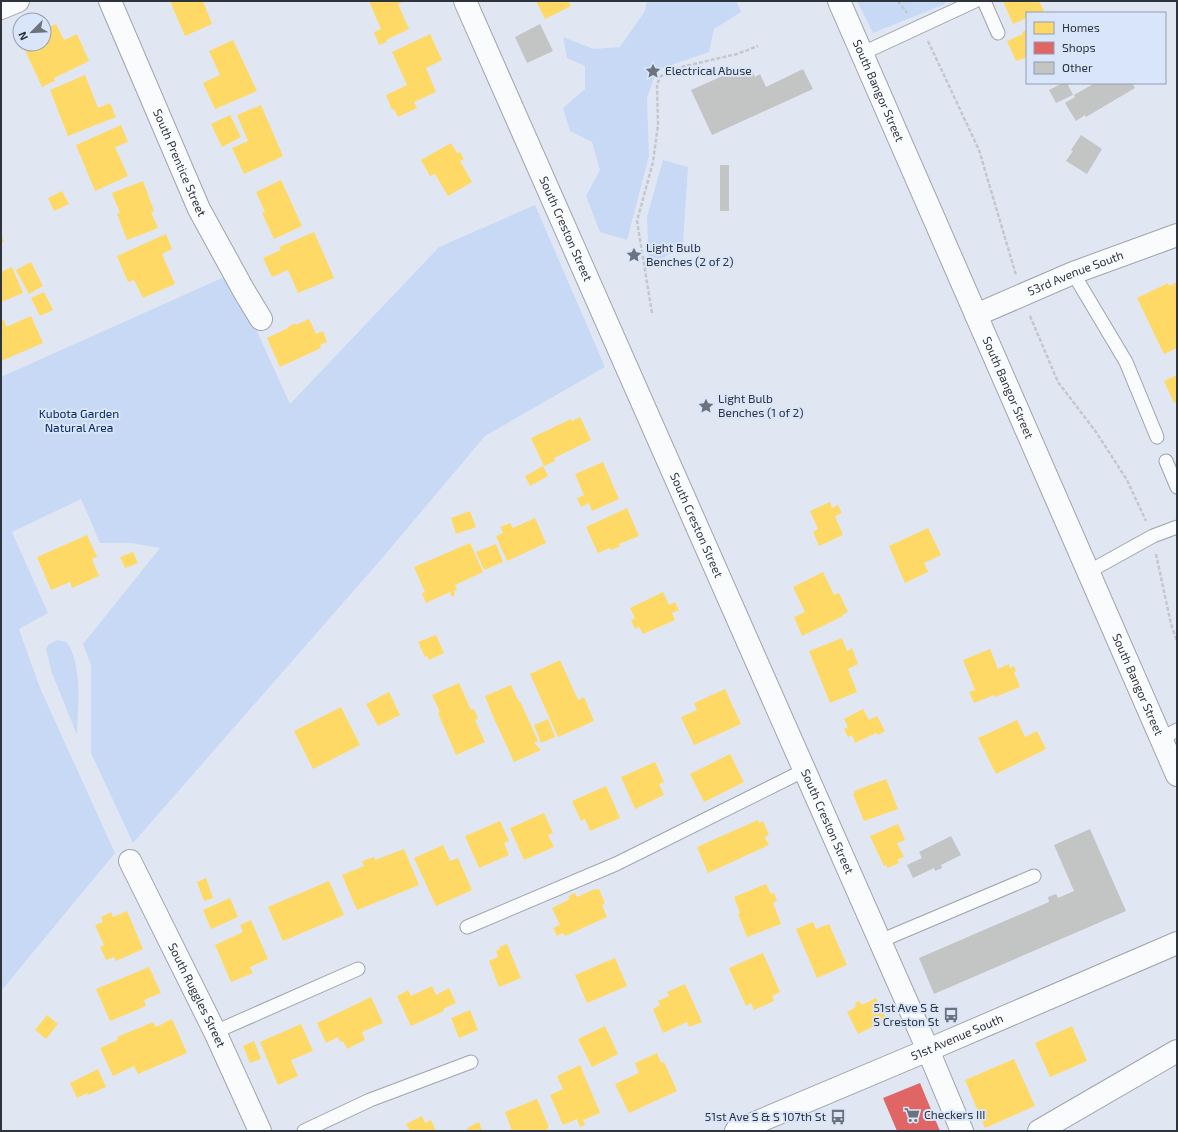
<svg xmlns="http://www.w3.org/2000/svg" width="1178" height="1132" font-family="'Exo 2',sans-serif">
  <rect width="100%" height="100%" fill="#e0e7f2"/>
  <g fill="#c8d9f5">
    <polygon points="647,1 736,1 741,12 714,29 709,52 657,70 647,98 649,156 627,240 600,232 586,196 600,170 592,142 570,131 563,108 585,89 585,66 567,58 563,37 594,49 620,47 645,11"/>
    <polygon points="857,1 944,1 945,4 873,33"/>
    <polygon points="663,160 688,167 683,245 649,267 647,217"/>
    <polygon points="535,205 605,367 485,436 384,556 133,843 91,753 91,665 83,644 160,548 131,543 100,543 81,499 12,532 48,613 19,629 40,688 115,853 1,991 1,377 231,274 290,404 439,247"/>
    <path d="M58 640 67 642C83 668 78 706 77 735L52 673 46 649 49 644Z"/>
  </g>
  <g fill="#ffd966">
    <polygon points="170,1 203,1 212,24 185,36"/>
    <polygon points="369,1 406,1 398,4 409,29 386,40 387,42 379,45 374,32 381,29"/>
    <polygon points="536,1 568,1 571,6 545,19"/>
    <polygon points="1003,1 1039,1 1044,11 1039,13 1027,13 1027,18 1013,24"/>
    <polygon points="56,24 64,40 77,34 89,61 54,78 55,81 42,87 22,44 44,44 44,29"/>
    <polygon points="1027,30 1027,57 1016,61 1007,41 1023,34 1022,32"/>
    <polygon points="430,34 442,60 426,68 436,92 414,102 417,108 398,117 394,109 392,110 386,95 407,85 392,52"/>
    <polygon points="233,40 257,91 215,109 203,83 220,75 209,51"/>
    <polygon points="85,75 98,108 110,103 116,117 68,136 50,90"/>
    <polygon points="261,105 283,156 244,174 232,148 248,141 237,115"/>
    <polygon points="230,115 241,137 222,147 211,124"/>
    <polygon points="121,125 128,142 115,147 128,176 95,191 76,145"/>
    <polygon points="451,143 457,153 460,152 464,159 460,161 472,182 448,196 435,174 430,176 421,160"/>
    <polygon points="281,180 302,226 274,239 262,213 265,212 256,192"/>
    <polygon points="143,181 154,211 151,212 158,228 127,240 117,214 120,213 112,193"/>
    <polygon points="62,191 69,204 54,211 48,198"/>
    <polygon points="314,232 334,278 298,293 288,270 272,277 263,258 281,250 279,247"/>
    <polygon points="1,234 4,242 1,243"/>
    <polygon points="166,234 172,249 162,254 175,284 143,298 134,280 128,282 117,256"/>
    <polygon points="31,262 43,286 29,294 16,270"/>
    <polygon points="12,267 23,293 1,302 1,272"/>
    <polygon points="1177,282 1177,348 1164,354 1137,298 1168,283 1169,286"/>
    <polygon points="44,292 53,310 40,316 31,298"/>
    <polygon points="31,316 43,343 1,361 1,321 4,320 6,327"/>
    <polygon points="309,319 316,334 323,331 327,342 320,345 321,348 280,367 267,338 288,328 288,327 295,323 296,325"/>
    <polygon points="1177,375 1177,402 1174,403 1164,381"/>
    <polygon points="580,417 591,440 554,458 555,461 544,466 531,438 571,419 572,421"/>
    <polygon points="603,462 619,499 592,511 589,503 581,507 577,498 584,495 575,474"/>
    <polygon points="543,466 548,476 530,486 525,476"/>
    <polygon points="830,502 832,508 838,505 842,513 835,516 843,535 819,546 813,532 818,529 810,511"/>
    <polygon points="627,508 639,536 619,544 620,546 611,550 610,548 598,553 586,527"/>
    <polygon points="470,511 476,527 456,534 451,518"/>
    <polygon points="535,518 546,543 507,561 496,536 503,533 500,527 510,523 513,528"/>
    <polygon points="928,528 941,555 924,563 928,572 905,583 889,546"/>
    <polygon points="87,535 97,557 92,559 99,576 72,588 70,582 51,590 37,557"/>
    <polygon points="470,543 483,572 455,585 457,590 454,591 455,595 452,597 450,592 426,603 422,593 425,592 414,567"/>
    <polygon points="496,544 503,562 484,570 476,552"/>
    <polygon points="133,552 138,563 125,568 120,557"/>
    <polygon points="823,572 834,595 839,593 848,612 842,615 843,616 802,636 794,617 805,612 793,587"/>
    <polygon points="663,592 669,605 675,602 679,610 672,613 675,620 643,634 639,627 635,629 631,620 635,618 630,608"/>
    <polygon points="436,635 444,653 429,660 427,656 425,657 418,642"/>
    <polygon points="842,638 847,651 852,648 858,664 848,669 857,692 830,703 809,651"/>
    <polygon points="990,649 998,669 1009,664 1010,668 1014,666 1016,671 1014,672 1020,687 995,697 994,695 974,703 969,692 975,690 963,660"/>
    <polygon points="560,660 578,700 584,697 594,721 558,737 530,674"/>
    <polygon points="459,683 471,710 474,709 478,718 475,720 485,742 456,755 438,713 440,712 432,695"/>
    <polygon points="511,685 519,702 520,701 538,741 534,743 541,750 514,762 492,714 485,696"/>
    <polygon points="725,689 741,724 694,745 681,717 697,710 694,703"/>
    <polygon points="389,692 400,715 378,726 366,704"/>
    <polygon points="341,707 360,745 313,769 294,731"/>
    <polygon points="863,709 869,720 877,716 885,731 878,735 876,733 855,743 852,735 848,737 844,729 848,727 844,719"/>
    <polygon points="548,719 555,737 541,743 534,725"/>
    <polygon points="1017,720 1025,737 1037,731 1046,749 996,774 978,738"/>
    <polygon points="730,754 744,782 704,802 690,774"/>
    <polygon points="655,762 664,782 659,784 664,795 635,809 621,777"/>
    <polygon points="886,779 898,809 864,821 853,794 855,793 854,791"/>
    <polygon points="606,786 620,818 590,831 585,819 581,821 572,801"/>
    <polygon points="544,813 553,833 548,835 554,847 524,860 510,828"/>
    <polygon points="758,820 759,823 763,821 769,835 765,837 769,845 708,873 697,847"/>
    <polygon points="500,821 509,841 504,843 509,855 479,868 465,836"/>
    <polygon points="898,824 905,840 897,843 904,857 897,860 899,863 888,868 886,865 884,866 870,836"/>
    <polygon points="443,845 450,861 458,858 472,890 436,906 414,858"/>
    <polygon points="404,849 419,885 357,910 342,875 364,866 362,861 374,857 375,860"/>
    <polygon points="206,878 213,898 204,901 197,882"/>
    <polygon points="329,881 344,915 283,941 268,907"/>
    <polygon points="766,884 771,894 774,893 777,901 773,903 781,924 747,937 738,914 740,913 734,897"/>
    <polygon points="595,889 596,890 599,889 605,903 602,905 607,917 565,936 563,933 557,936 553,928 560,925 552,908 570,899 568,896 575,893 577,897"/>
    <polygon points="230,898 238,917 211,929 203,910"/>
    <polygon points="127,911 143,949 116,961 114,957 106,960 100,947 104,945 95,925 103,922 101,917 111,912 113,917"/>
    <polygon points="251,920 268,959 250,967 253,973 231,982 215,945 243,932 240,925"/>
    <polygon points="813,922 816,929 829,924 847,965 817,978 796,929"/>
    <polygon points="507,944 521,978 499,987 489,961 498,957 496,951 500,949 499,947"/>
    <polygon points="763,953 780,992 772,996 774,1001 754,1010 751,1003 746,1006 729,968"/>
    <polygon points="615,958 627,986 587,1003 575,975"/>
    <polygon points="149,967 161,993 144,1000 146,1006 110,1021 96,989"/>
    <polygon points="685,984 702,1022 689,1027 687,1022 663,1033 653,1009 660,1005 658,1001 669,996 667,992"/>
    <polygon points="432,986 436,995 449,988 456,1003 443,1009 444,1011 411,1026 397,996 408,990 411,996"/>
    <polygon points="371,997 383,1023 362,1032 365,1040 347,1049 343,1041 340,1042 338,1037 326,1043 317,1023"/>
    <polygon points="876,998 887,1020 858,1034 847,1012 856,1007 855,1003 859,1001 862,1005"/>
    <polygon points="470,1010 478,1030 459,1038 451,1018"/>
    <polygon points="47,1015 58,1024 46,1039 35,1030"/>
    <polygon points="172,1019 187,1053 138,1074 134,1066 113,1076 100,1048 118,1040 117,1037 153,1022 156,1027"/>
    <polygon points="301,1024 313,1051 291,1060 298,1076 278,1085 260,1042"/>
    <polygon points="605,1026 618,1054 592,1067 578,1039"/>
    <polygon points="1072,1026 1087,1061 1050,1077 1035,1043"/>
    <polygon points="254,1041 261,1059 250,1063 243,1046"/>
    <polygon points="657,1053 661,1063 664,1062 677,1091 629,1113 615,1084 639,1073 635,1063"/>
    <polygon points="1014,1059 1035,1106 985,1128 965,1080"/>
    <polygon points="580,1065 600,1113 583,1120 585,1125 580,1127 577,1119 563,1125 550,1095 563,1089 557,1076"/>
    <polygon points="98,1069 106,1087 88,1095 87,1093 77,1098 70,1083"/>
    <polygon points="537,1099 549,1127 547,1128 548,1131 512,1131 505,1112"/>
    <polygon points="422,1116 425,1123 431,1120 436,1131 410,1131 406,1124"/>
    <polygon points="479,1122 482,1131 468,1131 467,1128"/>
  </g>
  <polygon fill="#e06666" points="920,1083 940,1131 897,1131 883,1098"/>
  <g fill="#c3c5c4">
    <polygon points="540,24 553,51 527,63 515,37"/>
    <polygon points="751,69 755,77 760,74 766,87 803,69 813,89 712,135 691,90 736,70 738,74"/>
    <polygon points="1063,83 1067,83 1073,95 1056,103 1049,90"/>
    <polygon points="1095,83 1132,83 1135,88 1086,117 1085,115 1076,121 1065,103 1075,97 1074,95"/>
    <polygon points="1081,135 1102,149 1087,174 1066,161 1073,151 1071,150"/>
    <rect x="720" y="165" width="9" height="46"/>
    <polygon points="1090,829 1126,911 934,994 919,958 1049,902 1048,897 1056,894 1058,898 1074,891 1054,845"/>
    <polygon points="951,836 961,855 941,865 942,868 935,871 934,868 913,878 907,865 922,858 919,852"/>
  </g>
  <g fill="none" stroke-linecap="round" stroke-linejoin="round">
    <defs>
      <g id="service">
        <polyline points="984,1 998,33"/>
        <polyline points="863,53 975,1"/>
        <polyline points="1073,273 1126,362 1157,437"/>
        <polyline points="1166,461 1177,487"/>
        <polyline points="1088,572 1153,536 1177,527"/>
        <polyline points="1161,739 1177,730"/>
        <polyline points="467,927 616,864 805,770"/>
        <polyline points="880,941 1034,876"/>
        <polyline points="215,1032 358,969"/>
        <polyline points="304,1131 370,1100 471,1062"/>
      </g>
      <g id="minor">
        <path id="s1" d="M110 1 199 209 244 291 261 319"/>
        <path id="s2" d="M465 1 928 1050 962 1131"/>
        <polyline points="1,8 18,1"/>
        <path id="s3" d="M976 315 1073 273 1177 235"/>
        <path id="s4" d="M130 861 215 1032 260 1131"/>
        <polyline points="1039,1131 1177,1051"/>
      </g>
      <g id="tertiary">
        <path id="s5" d="M839 1 1177 775"/>
        <path id="s6" d="M736 1131 928 1050 1177 943"/>
      </g>
    </defs>
    <use href="#service" stroke="#9ea4ad" stroke-width="15"/>
    <use href="#minor" stroke="#9ea4ad" stroke-width="24"/>
    <use href="#tertiary" stroke="#9ea4ad" stroke-width="24"/>
    <g stroke="#c5c7cc" stroke-width="2.5" stroke-dasharray="4 2" stroke-linecap="butt">
      <polyline points="898,1 907,13"/>
      <polyline points="928,41 979,150 1016,275"/>
      <polyline points="652,313 637,221 653,162 658,125 657,84 661,76 681,67 737,54 758,46"/>
      <polyline points="1030,316 1058,382 1096,432 1127,480 1146,521"/>
      <polyline points="1156,554 1171,624 1177,641"/>
    </g>
    <use href="#service" stroke="#fafbfd" stroke-width="13"/>
    <use href="#minor" stroke="#fafbfd" stroke-width="22"/>
    <use href="#tertiary" stroke="#fafbfd" stroke-width="22"/>
  </g>
  <defs>
    <symbol id="sight-bare" viewBox="-9 -9 18 18"><path d="M0-6L1.8-2.2L6-1.7L2.9 1.2L3.7 5.4L0 3.3L-3.7 5.4L-2.9 1.2L-6-1.7L-1.8-2.2Z" fill="#6c737d" stroke="#d8e5fa" stroke-width="2.5" paint-order="stroke"/></symbol>
    <symbol id="bus-bare" viewBox="-9 -9 18 18"><path d="M-5-6H5V4H4V6H2V4H-2V6H-4V4H-5ZM-3.5-4V0h7V-4ZM-3.5 1.2v1.5H-2V1.2ZM2 1.2v1.5H3.5V1.2Z" fill="#6c737d" stroke="#d8e5fa" stroke-width="2.5" paint-order="stroke"/></symbol>
    <symbol id="supermarket-bare" viewBox="-9 -9 18 18"><path d="M-6-5.5h2.5l.6 2H6L4.5 2H-2.5L-4.4-4H-6ZM-1.5 3.2a1.3 1.3 0 1 0 .1 0ZM3 3.2a1.3 1.3 0 1 0 .1 0Z" fill="#6c737d" stroke="#d8e5fa" stroke-width="2.5" paint-order="stroke"/></symbol>
  </defs>
  <g fill-rule="evenodd">
    <use href="#sight-bare" x="642" y="60" width="22" height="22"/>
    <use href="#sight-bare" x="623" y="244" width="22" height="22"/>
    <use href="#sight-bare" x="695" y="395" width="22" height="22"/>
    <use href="#bus-bare" x="940" y="1004" width="22" height="22"/>
    <use href="#supermarket-bare" x="901" y="1104" width="22" height="22"/>
    <use href="#bus-bare" x="827" y="1106" width="22" height="22"/>
  </g>
  <g text-anchor="middle" stroke-width="4" stroke-linejoin="round" paint-order="stroke">
    <g font-size="12" fill="#2e343e" stroke="#d8e5fa" text-anchor="start">
      <text x="665" y="75">Electrical Abuse</text>
      <text x="646" y="252">Light Bulb<tspan x="646" dy="14">Benches (2 of 2)</tspan></text>
      <text x="718" y="403">Light Bulb<tspan x="718" dy="14">Benches (1 of 2)</tspan></text>
      <text x="939" y="1012" text-anchor="end">51st Ave S &amp;<tspan x="939" dy="14">S Creston St</tspan></text>
      <text x="924" y="1119">Checkers III</text>
      <text x="826" y="1121" text-anchor="end">51st Ave S &amp; S 107th St</text>
    </g>
    <g font-size="12" fill="#2e343e" stroke="#d8e5fa">
      <text dy="4" stroke="none"><textPath href="#s5" startOffset="98">South Bangor Street</textPath></text>
      <text dy="4" stroke="none"><textPath href="#s1" startOffset="176">South Prentice Street</textPath></text>
      <text dy="4" stroke="none"><textPath href="#s2" startOffset="249">South Creston Street</textPath></text>
      <text dy="4" stroke="none"><textPath href="#s3" startOffset="108">53rd Avenue South</textPath></text>
      <text dy="4" stroke="none"><textPath href="#s5" startOffset="422">South Bangor Street</textPath></text>
      <text dy="4" stroke="none"><textPath href="#s2" startOffset="573">South Creston Street</textPath></text>
      <text dy="4" stroke="none"><textPath href="#s5" startOffset="746">South Bangor Street</textPath></text>
      <text dy="4" stroke="none"><textPath href="#s2" startOffset="897">South Creston Street</textPath></text>
      <text dy="4" stroke="none"><textPath href="#s4" startOffset="150">South Ruggles Street</textPath></text>
      <text dy="4" stroke="none"><textPath href="#s6" startOffset="240">51st Avenue South</textPath></text>
    </g>
    <g font-size="12" fill="#072965" stroke="#d8e5fa">
      <text x="79" y="418">Kubota Garden<tspan x="79" dy="14">Natural Area</tspan></text>
    </g>
  </g>
  <rect width="1178" height="1132" fill="none" stroke="#2e343e" stroke-width="4"/>
  <rect x="1026" y="12" width="140" height="72" fill="#d8e5fa" stroke="#949eaf"/>
  <rect x="1034" y="22" width="20" height="12" fill="#ffd966" stroke="#949eaf"/>
  <text x="1062" y="32" font-size="12" fill="#2e343e">Homes</text>
  <rect x="1034" y="42" width="20" height="12" fill="#e06666" stroke="#949eaf"/>
  <text x="1062" y="52" font-size="12" fill="#2e343e">Shops</text>
  <rect x="1034" y="62" width="20" height="12" fill="#c3c5c4" stroke="#949eaf"/>
  <text x="1062" y="72" font-size="12" fill="#2e343e">Other</text>
  <g transform="translate(32 32) rotate(246)"><circle r="19" fill="#d8e5fa" stroke="#949eaf"/>
  <path d="M0-3L7 15L0 10L-7 15Z" fill="#6c737d"/>
  <text y="-6" font-size="11" font-weight="bold" text-anchor="middle" fill="#2e343e">N</text>
  </g>
</svg>
